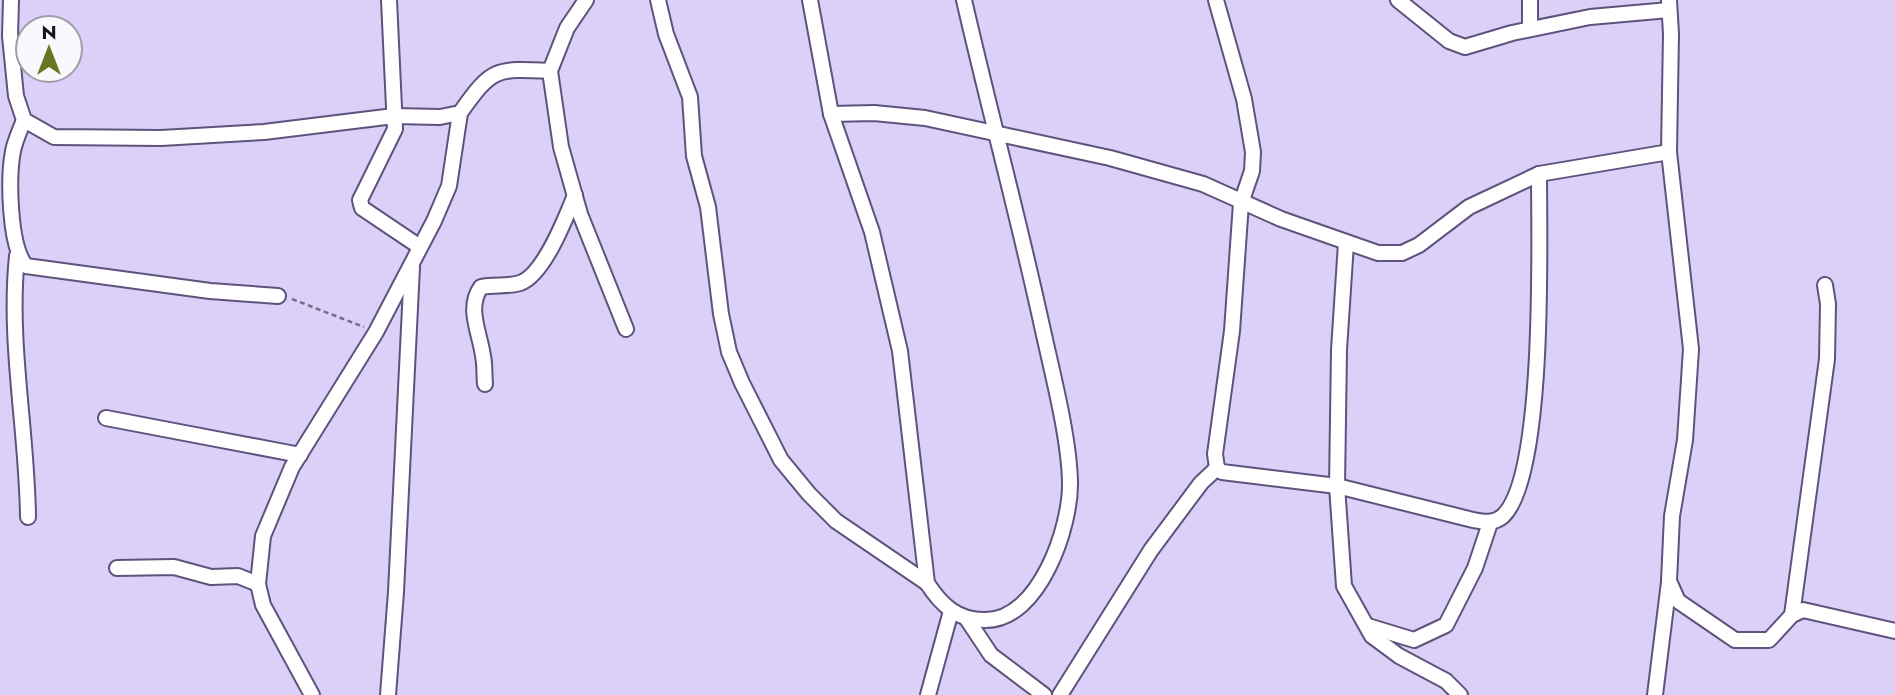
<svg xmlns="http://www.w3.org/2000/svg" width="1895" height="695" font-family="Jost,sans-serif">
  <rect width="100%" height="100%" fill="#dbd1f8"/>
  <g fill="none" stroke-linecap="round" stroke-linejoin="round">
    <defs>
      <g id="street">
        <path d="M11 0 10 36 16 96 24 120 54 137 161 138 264 132 394 116 440 117 460 113C492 68 495 68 550 71"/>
        <polyline points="389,0 395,129 360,200 362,208 420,247"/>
        <polyline points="586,0 567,28 550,71 561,147 580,214 626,329"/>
        <polyline points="658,0 666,34 690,97 694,156 708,207 721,314 729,352 742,383 781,460 809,494 836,521 927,583"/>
        <path d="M810 0 831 114 872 232 900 351 927 583C941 605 958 621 986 620 1039 620 1071 527 1070 482 1069 436 1052 372 1042 326 1018 216 989 109 964 0"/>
        <path d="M1216 0 1244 99 1253 152 1252 171 1241 203 1232 331 1215 454 1217 468 1222 472 1337 486 1473 520C1484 522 1494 524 1503 516 1546 475 1539 238 1539 174"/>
        <polyline points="1398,0 1449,41 1465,47 1512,33 1590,17 1669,10"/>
        <polyline points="1530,0 1530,29"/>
        <polyline points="1669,0 1671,34 1669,152 1691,349 1685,440 1672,516 1669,581 1678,601 1735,640 1769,640 1792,615 1803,610 1895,631"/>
        <polyline points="831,114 874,113 925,118 1110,158 1203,184 1281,219 1378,253 1402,253 1419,245 1469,207 1539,174 1669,152"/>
        <path d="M24 120C20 130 15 141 13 151 8 178 9 246 26 266L210 291 278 296"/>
        <polyline points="1346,243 1339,350 1337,486 1344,586 1372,636 1399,656 1446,681 1460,695"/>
        <path d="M17 256C8 343 27 429 28 517"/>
        <path d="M485 384C484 374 485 365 483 356 480 333 466 308 481 287 494 284 508 287 520 283 544 275 566 217 575 195"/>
        <polyline points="106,418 300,455"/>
        <polyline points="117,568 174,567 211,577 238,576 258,584"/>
        <polyline points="1792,615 1827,359 1828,304 1825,285"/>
        <polyline points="967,619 991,655 1044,695"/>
        <polyline points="1368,626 1414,640 1446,625 1475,568 1490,523"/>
        <polyline points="312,695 263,605 258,584 263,536 292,467 376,332 434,221 449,186 460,113"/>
        <polyline points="388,695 396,592 412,267"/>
        <polyline points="928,695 951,611"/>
        <polyline points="1060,695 1151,550 1201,483 1217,468"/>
        <polyline points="1655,695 1669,582"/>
      </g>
    </defs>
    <use href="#street" stroke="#5f527c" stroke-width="18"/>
    <polyline stroke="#746c88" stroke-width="2.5" stroke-dasharray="5 3.5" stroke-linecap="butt" points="292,299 364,327"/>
    <use href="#street" stroke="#fff" stroke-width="14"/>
  </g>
  <g transform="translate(49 49)"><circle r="33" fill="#f9f8fd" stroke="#9f9ca6" stroke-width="2"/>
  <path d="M0-5L12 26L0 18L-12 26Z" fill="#697621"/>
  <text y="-10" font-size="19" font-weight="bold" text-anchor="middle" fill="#171223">N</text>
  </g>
</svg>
